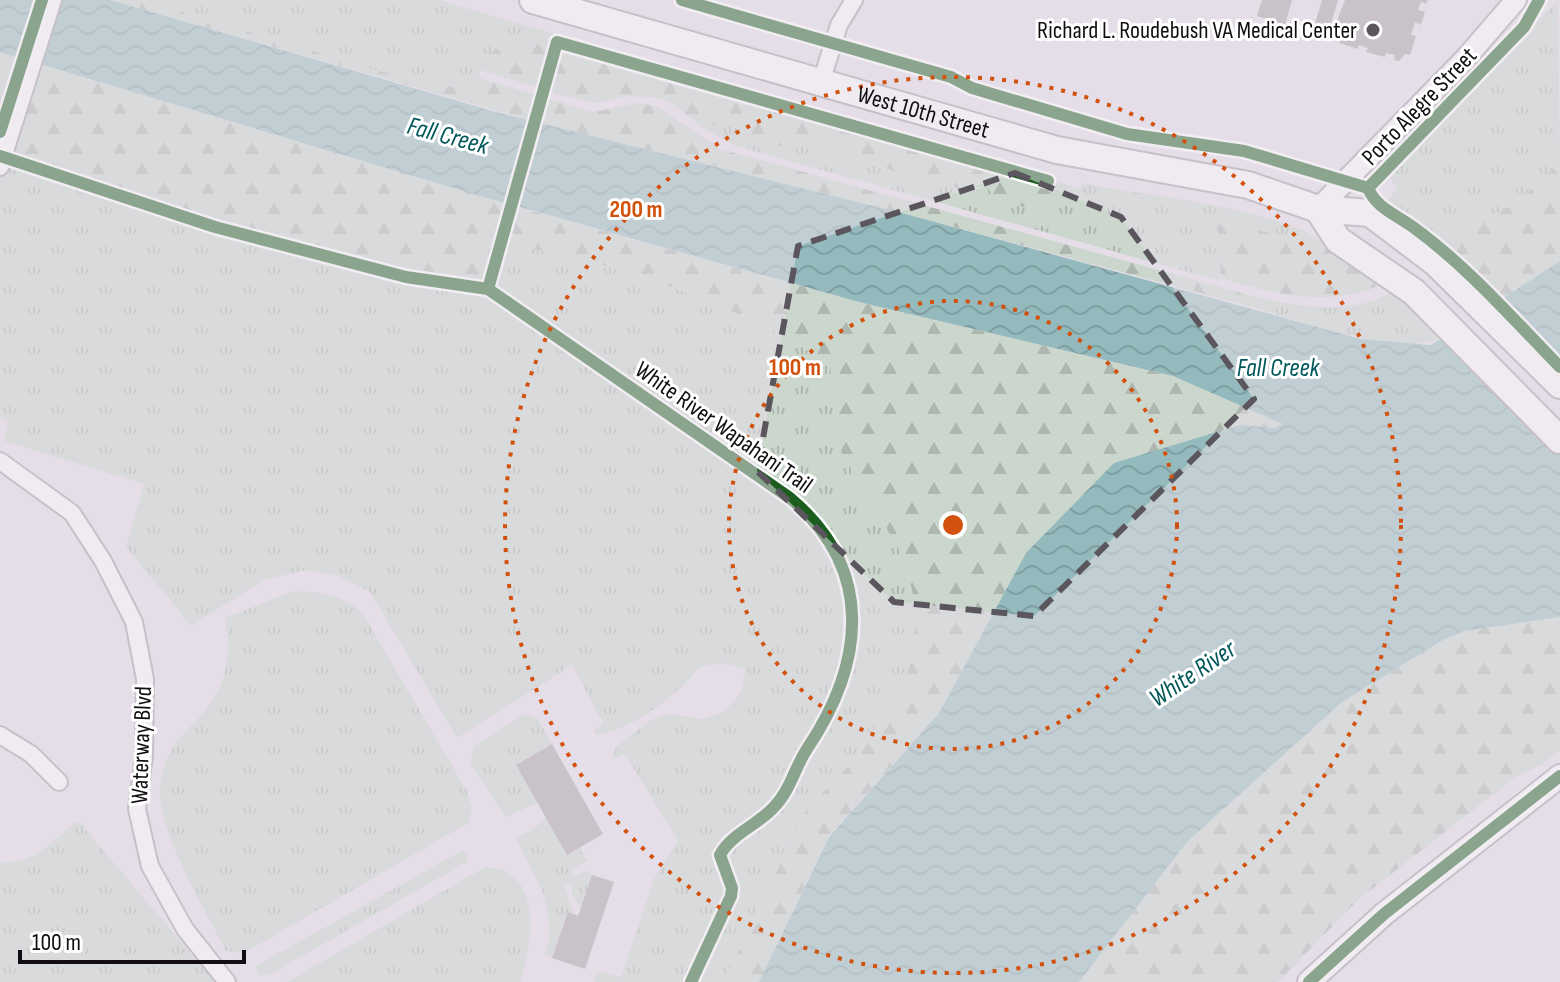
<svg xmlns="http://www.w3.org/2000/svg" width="1560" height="982" font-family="'Sofia Sans Condensed',sans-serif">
  <defs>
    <pattern id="grass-tufts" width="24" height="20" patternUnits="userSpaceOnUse" patternTransform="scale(2)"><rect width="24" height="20" fill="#cbd6cd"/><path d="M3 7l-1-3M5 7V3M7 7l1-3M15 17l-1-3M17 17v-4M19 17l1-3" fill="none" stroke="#adb6af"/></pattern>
    <pattern id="forest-firs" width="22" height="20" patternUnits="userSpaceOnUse" patternTransform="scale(2)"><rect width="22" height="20" fill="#cbd6cd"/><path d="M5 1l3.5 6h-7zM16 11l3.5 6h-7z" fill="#adb6af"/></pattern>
    <pattern id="water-waves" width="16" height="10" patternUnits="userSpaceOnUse" patternTransform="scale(2)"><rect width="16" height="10" fill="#94babd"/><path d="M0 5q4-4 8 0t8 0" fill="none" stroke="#7f9fa1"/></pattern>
  </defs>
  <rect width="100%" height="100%" fill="#e5dee8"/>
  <g fill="url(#grass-tufts)">
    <polygon points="141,0 438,0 556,34 553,45 513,44 480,70 479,82 464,87 441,86 380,71"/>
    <polygon points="1558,0 1560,163 1513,205 1433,243 1383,206 1397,188 1388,176"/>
    <path d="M713 125 732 126 784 148 798 140H817L867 163 916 177 942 178 974 190 985 186 1050 195 1057 182 1080 189 1083 183C1143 196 1293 208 1332 250L1255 229 1218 224 1220 281 736 146 709 132Z"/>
    <path d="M0 159 212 229 369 271 497 297 791 503C867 562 860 646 821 725 818 733 810 737 806 744 794 763 789 788 774 804 758 822 733 832 717 851L728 897 688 982H593L597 971 621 977 654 879 678 841 625 754 611 760 616 747 651 720 668 714 704 719 725 711 742 691 745 670 723 663 700 667C677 696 634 729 596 735L594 731 603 723 572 665 457 738 370 592 338 576 306 570 264 580 191 626 126 547 144 484 4 441 8 422 0 416Z"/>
    <path d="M505 244C590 259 662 279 740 315 771 330 804 345 831 367L837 445 906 561 917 615 907 677 858 756 806 810 724 982H693L735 894 736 887 723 858 730 847 780 806 812 746 826 731 853 655 856 605 848 572 823 524 805 506 495 291 493 284Z"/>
    <path d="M1394 290 1445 336C1403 361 1288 317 1241 304L1242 293C1287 305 1353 319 1394 290Z"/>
    <path d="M293 591C321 592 342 594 363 614L467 791 472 808 468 823 244 953 226 951C207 913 155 828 160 787 166 735 195 731 216 695 229 673 230 642 225 618Z"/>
    <polygon points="525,714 538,719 552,744 516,765 538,803 505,817 470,763 474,746"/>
    <polygon points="546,817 566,854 579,848 588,861 572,870 574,876 587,871 592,875 581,907 572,895 572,884 564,885 574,914 568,912 552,958 545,955 550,935 547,908 541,888 516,838 535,828"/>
    <path d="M75 822 81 824 215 982H0V862C33 865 52 842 75 822Z"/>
    <polygon points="463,850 468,854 467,862 269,975 258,976 256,966"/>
    <path d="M485 867C544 869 533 944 520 982H287Z"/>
  </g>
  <g fill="url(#forest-firs)">
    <polygon points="110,0 141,0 380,71 441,86 464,87 479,82 480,78 536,95 529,120"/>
    <polygon points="513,44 553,45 540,88 480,70 483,55"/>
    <polygon points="561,47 1053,189 1050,195 1027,208 996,198 985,186 959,190 942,178 916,177 867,163 817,140 798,140 784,148 732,126 713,125 709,132 671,103 658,98 630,96 595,103 545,91"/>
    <polygon points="0,52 508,204 485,286 402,273 210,223 0,153"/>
    <polygon points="545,98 593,112 638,103 656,106 720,149 1242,293 1241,304 902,213 537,122"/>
    <polygon points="1560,163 1560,261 1497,303 1433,243 1513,205"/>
    <path d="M514 206 859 302 1173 376 1284 424 1274 428 1240 425 1026 553 939 713 829 836 759 982H724L806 810 858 756 907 677 917 615 906 561 837 445 831 367C804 345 771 330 740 315 662 279 590 259 505 244Z"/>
    <path d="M1217 224 1255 229 1332 250 1383 284C1329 308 1276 295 1221 278Z"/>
    <polygon points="1560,617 1560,751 1543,764 1516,777 1358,900 1278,982 1079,982 1187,842 1342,702 1443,640 1465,631"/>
  </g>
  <polygon fill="url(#water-waves)" points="0,0 110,0 496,112 902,213 1361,339 1431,345 1560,261 1560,617 1465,631 1443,640 1342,702 1187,842 1079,982 759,982 829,837 939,713 1026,553 1114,463 1240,425 1274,428 1283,424 1173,376 859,302 473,194 0,52"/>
  <polygon fill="#e5dee8" points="1495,299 1560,364 1560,454 1441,334"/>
  <g fill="#a69fa2">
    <polygon points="1262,0 1292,0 1285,25 1257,16"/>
    <polygon points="1322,0 1338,0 1326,41 1311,37"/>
    <polygon points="1345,0 1428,0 1426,4 1421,2 1418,10 1425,12 1421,25 1415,22 1411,35 1416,36 1410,55 1405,54 1399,61 1394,60 1395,55 1386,53 1385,57 1366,52 1368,48 1359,45 1358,49 1339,43 1340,40 1331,36"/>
    <polygon points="552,744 603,834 567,855 516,765"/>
    <polygon points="592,875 614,882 585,969 552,958 568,912 578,916"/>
  </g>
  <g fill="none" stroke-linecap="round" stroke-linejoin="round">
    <defs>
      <g id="minor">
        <polyline points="821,82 839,25 854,0"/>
        <polyline points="0,167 53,0"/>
        <polyline points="0,461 72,513 103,561 134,622 145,679 144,756 137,809 150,866 185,929 227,982"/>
        <polyline points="0,735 31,754 59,782"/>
      </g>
      <polyline id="tertiary" points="1318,209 1465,59 1516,0"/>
      <polyline id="secondary" points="1309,982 1384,914 1560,776"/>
      <g id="primary">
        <path id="s1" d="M533 0 1057 150 1248 185 1318 209 1370 213 1435 262 1560 385"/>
        <polyline points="1318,209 1338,240 1414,292 1560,440"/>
      </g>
    </defs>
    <use href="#minor" stroke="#a19ca3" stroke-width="20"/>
    <use href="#tertiary" stroke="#a19ca3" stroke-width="24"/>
    <use href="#secondary" stroke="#a19ca3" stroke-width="26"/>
    <use href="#primary" stroke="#a19ca3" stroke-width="30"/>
    <use href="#minor" stroke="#fbfafc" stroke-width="16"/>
    <use href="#tertiary" stroke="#fbfafc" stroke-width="20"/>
    <use href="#secondary" stroke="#fbfafc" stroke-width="22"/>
    <use href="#primary" stroke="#fbfafc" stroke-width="26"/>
    <defs>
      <g id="cycleway">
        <polyline points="682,0 951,77 972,88 1127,134 1244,151 1368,188"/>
        <polyline points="0,132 42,0"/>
        <path d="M0 156 215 227 406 277 488 289 790 498C876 570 864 664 807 749 795 767 790 791 774 807 758 825 731 834 720 855L732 888 731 896 691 982"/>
        <path d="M1368 188C1376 208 1397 215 1413 227 1468 267 1513 319 1560 367"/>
        <polyline points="1368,188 1524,27 1539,0"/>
        <polyline points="488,289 557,42 1048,181"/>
        <polyline points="1309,982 1384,914 1560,776"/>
      </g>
    </defs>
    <use href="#cycleway" stroke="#fff" stroke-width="17"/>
    <use href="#cycleway" stroke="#1b5e20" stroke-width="12"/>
  </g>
  <path d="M0 0H1560V982H0ZM1015 173 1121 217 1254 399 1034 616 894 602 757 471 798 246Z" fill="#e5dee8" fill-opacity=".55" fill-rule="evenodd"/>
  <path fill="none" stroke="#5b565d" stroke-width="6" stroke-dasharray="16 10" stroke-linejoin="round" d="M1015 173 1121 217 1254 399 1034 616 894 602 757 471 798 246Z"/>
  <g fill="none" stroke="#d2510d" stroke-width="4" stroke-dasharray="4 8">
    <circle cx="953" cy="525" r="224"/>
    <circle cx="953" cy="525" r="448"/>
  </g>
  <circle fill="#5b565d" stroke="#fff" stroke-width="3" cx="1373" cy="30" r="8"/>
  <g text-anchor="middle" stroke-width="6" stroke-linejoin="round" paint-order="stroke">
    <g font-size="24" fill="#110d12" stroke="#fff" text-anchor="end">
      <text x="1357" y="38">Richard L. Roudebush VA Medical Center</text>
    </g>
    <g font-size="24" fill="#110d12" stroke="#fff">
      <text transform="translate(1419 106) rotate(-46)" y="8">Porto Alegre Street</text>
      <text dy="8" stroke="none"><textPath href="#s1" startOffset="406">West 10th Street</textPath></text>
      <text transform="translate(724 427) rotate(35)" y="8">White River Wapahani Trail</text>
      <text transform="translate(141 745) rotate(-88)" y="8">Waterway Blvd</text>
    </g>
    <g font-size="26" font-style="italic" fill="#005759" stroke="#fff">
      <text transform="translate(448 135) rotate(15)" y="9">Fall Creek</text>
      <text x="1278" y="376">Fall Creek</text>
      <text transform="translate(1192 673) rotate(-34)" y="9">White River</text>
    </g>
  </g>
  <circle cx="953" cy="525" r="12" fill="#d2510d" stroke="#fff" stroke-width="4"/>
  <g font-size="24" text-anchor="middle" font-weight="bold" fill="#d2510d" stroke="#fff" stroke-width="6" stroke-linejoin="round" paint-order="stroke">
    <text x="636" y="217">200 m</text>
    <text x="795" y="375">100 m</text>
  </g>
  <path d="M20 950v12h224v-12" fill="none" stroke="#110d12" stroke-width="4"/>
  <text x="32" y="950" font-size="24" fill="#110d12" stroke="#ffffff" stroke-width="6" paint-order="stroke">100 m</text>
</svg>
